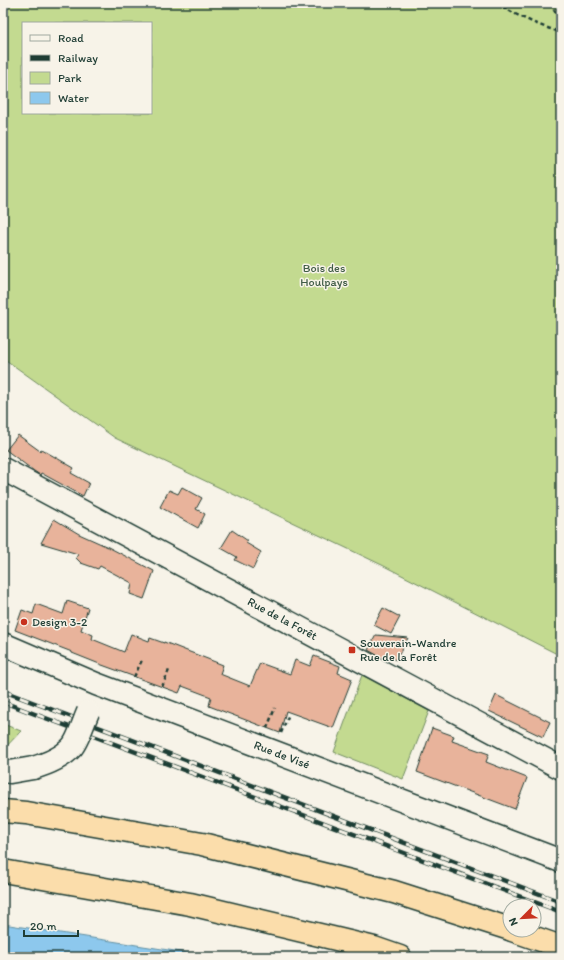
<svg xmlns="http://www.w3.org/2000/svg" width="564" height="960" font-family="Itim,sans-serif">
  <rect width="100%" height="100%" fill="#f7f3e8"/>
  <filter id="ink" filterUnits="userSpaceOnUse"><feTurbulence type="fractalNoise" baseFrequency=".025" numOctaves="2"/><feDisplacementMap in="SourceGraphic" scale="8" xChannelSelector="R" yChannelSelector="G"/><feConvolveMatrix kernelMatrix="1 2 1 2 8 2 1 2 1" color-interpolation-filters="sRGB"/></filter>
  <g filter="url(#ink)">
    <g fill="#c3da90" stroke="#718c62" fill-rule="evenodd">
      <path d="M3 3H561V656L382 565 115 438 3 358ZM23 23H151V113H23Z"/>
      <polygon points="362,675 429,711 403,779 334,752"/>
      <polygon points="3,724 21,731 3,750"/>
    </g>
    <polygon fill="#8dc8ed" stroke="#6190a3" points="3,924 213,957 3,957"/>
    <g fill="#e8b39b" stroke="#1f3d34">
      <polygon points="18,435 40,451 41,449 74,468 71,473 89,483 83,496 41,473 40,475 34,471 6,450"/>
      <polygon points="182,487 202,498 196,509 205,514 198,528 160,507 169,490 178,494"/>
      <polygon points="54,519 79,534 108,547 154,571 144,599 130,594 132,583 100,566 98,569 81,563 76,558 78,554 41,543"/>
      <polygon points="232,530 248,541 246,543 261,552 253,569 235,560 237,557 221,548"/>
      <polygon points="67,601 88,608 81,630 93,635 92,639 124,652 131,634 149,641 150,638 164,643 164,642 223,665 220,674 250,686 260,663 290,674 295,660 310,666 314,656 340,666 338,673 352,679 333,728 286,711 280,733 209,706 211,697 182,686 179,693 102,665 72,653 72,652 15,630 22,610 33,614 36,604 63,614"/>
      <polygon points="383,608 400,617 391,634 374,625"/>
      <polygon points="376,635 408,638 396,660 387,655 384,659 368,650"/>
      <polygon points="496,695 550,722 543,737 489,711"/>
      <polygon points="432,728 454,736 452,741 489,754 486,762 527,778 515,809 417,772"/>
    </g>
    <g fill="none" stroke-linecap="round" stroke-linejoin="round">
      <defs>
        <g id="secondary">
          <path id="s1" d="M3 469 561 768"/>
          <path id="s2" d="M3 644 96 684 561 861"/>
          <polyline points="3,771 10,772 33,768"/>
        </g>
        <g id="highway">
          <polyline points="3,811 26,813 202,844 394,892 510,929"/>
          <polyline points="3,871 190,904 374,948 400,957"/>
          <polyline points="512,930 561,947"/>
        </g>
      </defs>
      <use href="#secondary" stroke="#1f3d34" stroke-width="25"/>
      <use href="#highway" stroke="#1f3d34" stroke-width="25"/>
      <g stroke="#1f3d34" stroke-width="2.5" stroke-dasharray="4 3" stroke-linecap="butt">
        <path d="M497 3C517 16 538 26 561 32"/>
        <polyline points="550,3 561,22"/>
        <polyline points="134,677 142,660"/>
        <polyline points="162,687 169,670"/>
        <polyline points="267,728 275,708"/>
        <polyline points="281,733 289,714"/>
      </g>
      <use href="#secondary" stroke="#f7f3e8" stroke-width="22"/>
      <use href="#highway" stroke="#fbddab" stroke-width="22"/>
      <defs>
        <g id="rail">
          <polyline points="3,691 561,902"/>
          <polyline points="3,702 561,912"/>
        </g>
      </defs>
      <use href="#rail" stroke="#1f3d34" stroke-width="4.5"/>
      <use href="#rail" stroke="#f7f3e8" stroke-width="3" stroke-dasharray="9" stroke-linecap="butt"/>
      <defs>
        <path id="secondary-bridge" d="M33 768C47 764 62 758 72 747 78 740 84 721 88 712"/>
      </defs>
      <use href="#secondary-bridge" stroke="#1f3d34" stroke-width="25" stroke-linecap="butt"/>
      <use href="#secondary-bridge" stroke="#f7f3e8" stroke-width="22"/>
    </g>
  </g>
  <g fill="#c8321e" stroke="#f7f3e8" stroke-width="1.5">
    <circle cx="24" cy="622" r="4"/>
    <rect x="348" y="646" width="8" height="8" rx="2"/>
  </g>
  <g text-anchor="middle" stroke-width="3" stroke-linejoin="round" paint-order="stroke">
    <g font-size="12" fill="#405c46" stroke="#f7f3e8">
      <text x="324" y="272">Bois des<tspan x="324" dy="14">Houlpays</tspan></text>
    </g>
    <g font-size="12" fill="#1f3d34" stroke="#f7f3e8">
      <text dy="4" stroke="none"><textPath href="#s1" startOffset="317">Rue de la Forêt</textPath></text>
      <text dy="4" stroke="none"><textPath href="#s2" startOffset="300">Rue de Visé</textPath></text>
    </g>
    <g font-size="12" fill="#1f3d34" stroke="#f7f3e8" text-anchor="start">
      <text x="32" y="626">Design 3-2</text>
      <text x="360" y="647">Souverain-Wandre<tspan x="360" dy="14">Rue de la Forêt</tspan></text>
    </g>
  </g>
  <rect width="564" height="960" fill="none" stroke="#f7f3e8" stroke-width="16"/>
  <rect x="8" y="8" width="548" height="944" fill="none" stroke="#1f3d34" stroke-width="1.5" filter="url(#ink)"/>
  <rect x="22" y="22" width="130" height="92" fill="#f7f3e8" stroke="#a1aaa0"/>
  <rect x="30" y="35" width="20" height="6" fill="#f7f3e8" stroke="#a1aaa0"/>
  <text x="58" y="42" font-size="12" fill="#1f3d34">Road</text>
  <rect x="30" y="55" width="20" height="6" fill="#1f3d34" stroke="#a1aaa0"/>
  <text x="58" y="62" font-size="12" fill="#1f3d34">Railway</text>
  <rect x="30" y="72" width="20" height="12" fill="#c3da90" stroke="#a1aaa0"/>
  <text x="58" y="82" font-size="12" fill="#1f3d34">Park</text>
  <rect x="30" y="92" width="20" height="12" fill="#8dc8ed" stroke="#a1aaa0"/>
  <text x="58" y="102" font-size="12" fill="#1f3d34">Water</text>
  <g transform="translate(522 918) rotate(246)"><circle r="19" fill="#f7f3e8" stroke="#a1aaa0"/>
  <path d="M0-3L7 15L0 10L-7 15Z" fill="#c8321e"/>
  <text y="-6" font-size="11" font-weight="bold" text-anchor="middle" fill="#1f3d34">N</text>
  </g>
  <path d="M24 930v6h54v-6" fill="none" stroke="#1f3d34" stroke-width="2"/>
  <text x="30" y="930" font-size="12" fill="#1f3d34" stroke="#f7f3e8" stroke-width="3" paint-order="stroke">20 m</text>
</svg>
